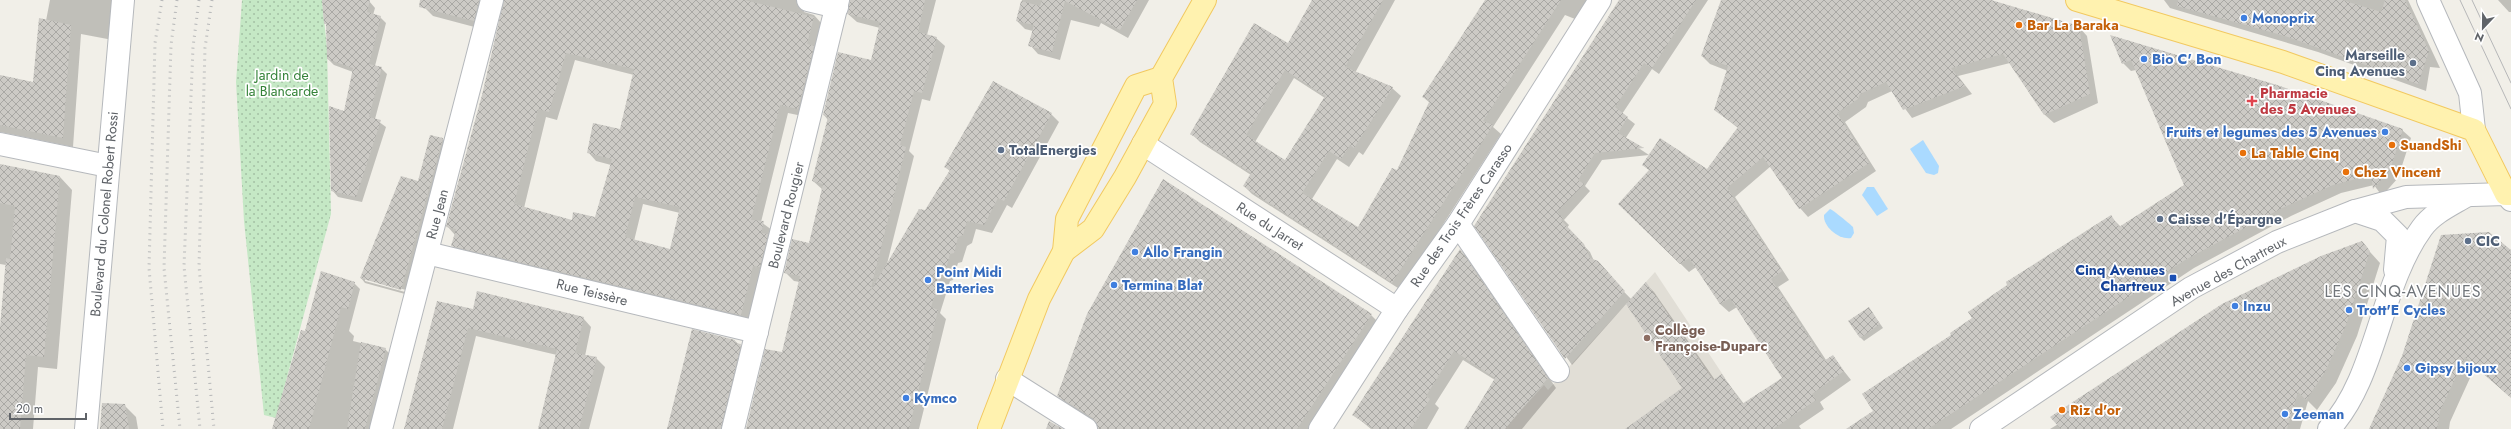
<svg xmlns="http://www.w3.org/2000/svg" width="2511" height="429" font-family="Jost,sans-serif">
  <defs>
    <pattern id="park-dots" width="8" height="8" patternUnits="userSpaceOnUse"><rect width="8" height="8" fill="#c5e8c5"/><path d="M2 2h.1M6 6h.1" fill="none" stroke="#a3c0a4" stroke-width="1.8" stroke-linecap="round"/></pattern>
    <pattern id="building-cross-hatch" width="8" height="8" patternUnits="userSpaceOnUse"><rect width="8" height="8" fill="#cccac5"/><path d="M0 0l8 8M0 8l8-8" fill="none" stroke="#a9a8a4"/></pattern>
  </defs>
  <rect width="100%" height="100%" fill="#f1efe8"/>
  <polygon fill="#e1ded6" points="1655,272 1725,378 1650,429 1504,429 1544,385 1548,390"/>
  <polygon fill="url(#park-dots)" points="242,0 322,0 327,48 331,214 276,418 264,415 244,221 236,82"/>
  <g fill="#aadaff">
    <polygon points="1923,140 1939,166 1938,173 1934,175 1926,173 1910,149"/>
    <polygon points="1867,187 1874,187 1888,209 1877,216 1862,195"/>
    <path d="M1830 209C1832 209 1851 225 1853 227L1854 233 1851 238C1839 240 1823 227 1824 215Z"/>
  </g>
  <g fill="#0003" fill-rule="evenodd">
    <polygon points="50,0 122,0 118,41 81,34 73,147 0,132 0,76 34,83"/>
    <polygon points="323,0 369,1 375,8 373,15 380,17 386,23 375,66 381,68 387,74 375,119 386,127 362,202 338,197 332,190 353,72 334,65 328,59 327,26"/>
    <polygon points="427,0 491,0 482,29 433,16 425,8"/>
    <path d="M504 0H809L804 5V12L814 15 822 24 807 117 788 113 761 222 772 230 749 323 461 254 453 246 455 235 447 226 483 95ZM575 60 634 75 621 130 588 152 596 161 611 165 596 218 573 221 524 208 546 117 557 120ZM643 204 680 213 670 251 634 241Z"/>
    <polygon points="851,0 936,0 927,35 936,38 945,46 930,101 922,99 909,151 914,156 887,264 926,211 950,171 945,167 1051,114 1059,122 1012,208 1007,205 992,233 976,229 972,243 967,246 962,262 958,263 953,280 950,281 940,313 946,319 919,429 747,429 783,354 800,282 794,281 785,272 810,244 823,190 813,181 828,120 824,115 871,62 880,28 857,22 848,14"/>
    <polygon points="1022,0 1149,0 1128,38 1101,23 1099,27 1071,20 1060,60 1038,54 1030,45 1033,31 1025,29 1017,21"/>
    <path d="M1313 0H1395L1355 73 1392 88 1401 96 1363 155 1359 152 1349 167 1337 159 1312 199 1358 228 1397 171 1430 103 1423 97 1498 0H1587L1575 19 1565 15 1493 127 1501 134 1401 290 1252 194 1244 186 1251 175 1200 142 1192 134 1289 44ZM1294 78 1325 98 1285 161 1255 142Z"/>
    <polygon points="1620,0 1708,0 1659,74 1652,69 1622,114 1635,124 1625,139 1649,155 1602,160 1585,186 1590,191 1564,220 1569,225 1567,228 1590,252 1594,261 1632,300 1646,284 1654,292 1715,380 1722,375 1744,404 1784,379 1737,307 1729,312 1720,304 1696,267 1689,272 1619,204 1650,171 1644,165 1707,170 1738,128 1715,110 1728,71 1710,64 1702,56 1722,0 1985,0 2079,27 2087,36 2098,103 2054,123 2045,115 2010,63 1958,76 1972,94 1912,118 1892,91 1868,102 1866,107 1845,122 1876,171 1808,217 1800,208 1771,166 1735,197 1789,280 1778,287 1826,360 1832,356 1851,380 1820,402 1824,409 1799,426 1801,429 1627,429 1683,388 1627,303 1572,365 1475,226"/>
    <polygon points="2164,0 2408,0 2440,68 2430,67 2426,91 2318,52 2170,8"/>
    <polygon points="2498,0 2511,0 2511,12 2509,12"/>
    <polygon points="2111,37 2402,130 2411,138 2398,178 2382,196 2374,185 2341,193 2291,216 2194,268 1951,429 1848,429 1875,411 1952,336 2111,217 2121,227 2185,185 2136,70 2131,71 2123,63"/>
    <path d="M431 136 443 139 447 144 405 294 365 283 361 278 419 182ZM365 279 406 290 405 292 365 281Z"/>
    <polygon points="0,165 60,177 72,190 57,369 38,367 33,429 0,429 0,338 6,265 0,264"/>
    <polygon points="2361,242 2380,263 2357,336 2336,383 2317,410 2308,401 2300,429 2050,429"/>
    <polygon points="1460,250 1469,259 1556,388 1522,429 1465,429 1495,380 1463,360 1435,404 1439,408 1427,429 1371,429 1354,415"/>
    <polygon points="2511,252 2511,397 2475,367 2450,422 2449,429 2370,429"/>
    <polygon points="354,283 360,289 349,331 354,336 353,341 385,349 391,355 371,429 273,429 306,332"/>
    <polygon points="1869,308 1883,328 1864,341 1860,337"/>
    <polygon points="473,310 583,318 591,327 585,356 596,358 605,367 589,429 539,429 557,355 476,336 453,429 405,429"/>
    <polygon points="1371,315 1379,323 1311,429 1098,429 1098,424 1067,404 1058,396"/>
    <polygon points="735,341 749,353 730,429 668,429"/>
    <polygon points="124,405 136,417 138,429 101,429"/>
  </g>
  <g fill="url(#building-cross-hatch)" fill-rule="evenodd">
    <polygon points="322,0 370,0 367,12 381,16 369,64 382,67 369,117 381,120 356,197 331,191 329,106 344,111 353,68 327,59 326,24 324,24"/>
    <polygon points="420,0 479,0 474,21 419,7"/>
    <path d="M504 0H744L814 17 807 44 814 46 798 109 780 105 751 220 764 221 761 233 768 234 760 267 753 266 741 315 451 246 456 229 446 227 482 95ZM566 53 634 69 620 129 593 123 587 153 612 159 595 217 573 212 572 220 514 204 538 109 549 112ZM635 197 680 207 670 249 625 237Z"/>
    <polygon points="850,0 925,0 918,32 937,37 922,93 914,91 900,145 906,147 870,292 919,209 925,210 950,170 944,167 993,81 1052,113 1004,201 998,198 984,225 967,221 963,235 958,237 954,253 950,254 945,272 942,272 931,307 938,310 909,429 746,429 765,349 782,352 800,276 784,273 792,239 809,243 823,184 812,181 828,117 823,115 838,52 871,60 880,22 847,14"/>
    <polygon points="1042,0 1137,0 1120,30 1065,1 1052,52 1028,46 1034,25 1016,21 1021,1 1040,6"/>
    <path d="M1312 0H1383L1345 67 1393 87 1354 148 1350 145 1341 159 1329 151 1302 193 1358 227 1392 168 1397 170 1430 100 1422 97 1485 0H1561L1483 121 1493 125 1392 283 1243 186 1251 173 1190 134 1254 23 1288 43ZM1285 70 1325 96 1285 160 1246 135Z"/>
    <polygon points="1619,0 1696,0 1652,68 1644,63 1615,107 1628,117 1618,133 1644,148 1595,153 1578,180 1584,184 1557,212 1563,218 1561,220 1584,244 1590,258 1598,261 1625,291 1565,359 1474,226"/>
    <polygon points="1721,0 1991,0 2079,26 2090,94 2044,115 2003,54 1951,68 1965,86 1903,110 1886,82 1860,94 1858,99 1837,113 1869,163 1799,209 1763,157 1727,188 1782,271 1771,279 1824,361 1833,355 1844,371 1812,394 1816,400 1773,429 1625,429 1682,388 1626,304 1646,282 1713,380 1722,374 1742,404 1782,378 1730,298 1720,304 1689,258 1680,264 1618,204 1649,170 1642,165 1660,138 1707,169 1738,127 1714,110 1728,66 1701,56"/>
    <polygon points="2178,0 2342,0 2381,12 2385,0 2405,0 2429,51 2418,84 2285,36 2177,6"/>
    <polygon points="39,18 71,25 63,138 0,125 0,75 33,82"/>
    <polygon points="2110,35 2277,85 2403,129 2390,170 2373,189 2371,175 2333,185 2282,208 2185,260 1928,429 1846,429 1873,411 1862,394 1951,335 1950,333 1972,318 1968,312 2007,285 2006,282 2111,215 2119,227 2184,185 2131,60 2122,64"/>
    <polygon points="430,135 443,138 401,290 360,278 401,176 418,181"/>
    <polygon points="0,164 60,176 44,357 26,355 20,429 0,429 0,327 6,258 10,259 15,206 0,203"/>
    <polygon points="1163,179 1372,314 1297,429 1098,429 1093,418 1057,396 1087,314"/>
    <polygon points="2489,232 2511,250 2511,398 2465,357 2440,411 2437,429 2369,429 2402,356 2441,235"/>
    <polygon points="2362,241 2370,251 2346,325 2325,372 2306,400 2298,392 2287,429 2061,429 2050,417 2222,304 2321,256"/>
    <polygon points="1460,249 1548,378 1505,429 1464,429 1495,378 1454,351 1426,396 1430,399 1411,429 1374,429 1352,415"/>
    <polygon points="321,271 355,282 348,309 341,307 309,429 272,429 301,330 305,331"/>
    <polygon points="477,291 584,317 575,353 597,357 579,429 538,429 557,349 468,328 442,429 404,429 437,301 473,309"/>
    <polygon points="1869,307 1880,324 1860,338 1848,321"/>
    <polygon points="692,329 735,340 735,343 741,344 721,429 667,429"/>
    <polygon points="361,342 386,348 365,429 347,429"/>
    <polygon points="102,403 125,404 129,429 100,429"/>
    <polygon points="1049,421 1063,429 1046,429"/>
  </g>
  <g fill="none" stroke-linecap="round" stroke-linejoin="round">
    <defs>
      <g id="minor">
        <polyline points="808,0 837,7"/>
        <polyline points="2428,0 2470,93 2474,130"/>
        <polyline points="0,144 108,166"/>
        <polyline points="1143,144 1397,309"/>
        <polyline points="2355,211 2382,220 2398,236 2395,270"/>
        <polyline points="1458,224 1558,371"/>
        <polyline points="427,253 757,332"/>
        <polyline points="1007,379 1086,429"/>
        <polyline points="86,429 123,0"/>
        <polyline points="381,429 492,0"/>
        <polyline points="733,429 838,0"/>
        <polyline points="1320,429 1397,309 1458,224 1600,0"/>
        <polyline points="1981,429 2191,288 2277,242 2355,211 2406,197 2506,194 2511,200"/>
        <path d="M2329 429C2377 378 2379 287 2422 228 2433 213 2451 205 2466 196"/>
      </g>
      <g id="major">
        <polyline points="2077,0 2283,62 2474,130 2506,194 2511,194"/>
        <polyline points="1064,251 1093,229 1125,177 1165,104 1161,78 1205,0"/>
        <polyline points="989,429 1039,299 1064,251 1067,219 1136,86 1161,78"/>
      </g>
    </defs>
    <use href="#minor" stroke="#b5b8bc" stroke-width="24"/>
    <use href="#major" stroke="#f2c960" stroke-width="24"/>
    <use href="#minor" stroke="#fff" stroke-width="22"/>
    <use href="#major" stroke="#fff2af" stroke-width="22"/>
    <g stroke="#b6b7b8" stroke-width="1">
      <polyline points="2460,0 2511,109"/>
      <polyline points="2472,0 2511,83"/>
    </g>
    <g stroke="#b6b7b8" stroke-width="3" stroke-dasharray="1 5" stroke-linecap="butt">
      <polyline points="162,0 155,43 149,268 163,429"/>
      <polyline points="177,0 171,45 164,268 180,429"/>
      <polyline points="199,0 193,47 184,266 200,429"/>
      <polyline points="212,0 205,48 199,266 214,429"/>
    </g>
  </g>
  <g fill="#3f7fe0" stroke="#fff" stroke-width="1.5">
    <circle cx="2244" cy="18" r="4"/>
    <circle cx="2144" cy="59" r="4"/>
    <circle cx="2385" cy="132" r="4"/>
    <circle cx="1135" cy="252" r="4"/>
    <circle cx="928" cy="280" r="4"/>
    <circle cx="1114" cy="285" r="4"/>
    <circle cx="2235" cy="306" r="4"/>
    <circle cx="2349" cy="310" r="4"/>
    <circle cx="2407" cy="368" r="4"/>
    <circle cx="906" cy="398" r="4"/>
    <circle cx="2285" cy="414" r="4"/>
  </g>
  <g fill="#e8710a" stroke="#fff" stroke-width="1.5">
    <circle cx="2019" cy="25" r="4"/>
    <circle cx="2392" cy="145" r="4"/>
    <circle cx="2243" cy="153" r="4"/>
    <circle cx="2346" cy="172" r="4"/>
    <circle cx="2062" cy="410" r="4"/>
  </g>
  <g fill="#5c6f8a" stroke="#fff" stroke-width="1.5">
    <circle cx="2413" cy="63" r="4"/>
    <circle cx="1001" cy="150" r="4"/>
    <circle cx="2160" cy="219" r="4"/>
    <circle cx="2468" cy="241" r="4"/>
  </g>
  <path fill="#e0444e" stroke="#fff" stroke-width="1.5" d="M2250 95h4v4h4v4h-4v4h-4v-4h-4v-4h4z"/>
  <rect fill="#1a4fb4" stroke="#fff" stroke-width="1.5" x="2169" y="274" width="8" height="8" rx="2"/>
  <circle fill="#8d6e63" stroke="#fff" stroke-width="1.5" cx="1647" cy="338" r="4"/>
  <g text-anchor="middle" stroke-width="3.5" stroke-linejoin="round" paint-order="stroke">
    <g font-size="14" font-weight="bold" fill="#366cbe" stroke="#fff" text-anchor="start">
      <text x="2252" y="23">Monoprix</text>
      <text x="2152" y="64">Bio C' Bon</text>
      <text x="2377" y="137" text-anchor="end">Fruits et legumes des 5 Avenues</text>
      <text x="1143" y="257">Allo Frangin</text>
      <text x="936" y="277">Point Midi<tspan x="936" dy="16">Batteries</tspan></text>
      <text x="1122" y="290">Termina Blat</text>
      <text x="2243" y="311">Inzu</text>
      <text x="2357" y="315">Trott'E Cycles</text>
      <text x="2415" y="373">Gipsy bijoux</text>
      <text x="914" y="403">Kymco</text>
      <text x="2293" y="419">Zeeman</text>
    </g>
    <g font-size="14" font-weight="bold" fill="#c56008" stroke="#fff" text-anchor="start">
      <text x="2027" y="30">Bar La Baraka</text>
      <text x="2400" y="150">SuandShi</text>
      <text x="2251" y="158">La Table Cinq</text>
      <text x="2354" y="177">Chez Vincent</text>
      <text x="2070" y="415">Riz d'or</text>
    </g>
    <g font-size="14" font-weight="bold" fill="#4e5e75" stroke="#fff" text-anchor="start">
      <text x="2405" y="60" text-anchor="end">Marseille<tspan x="2405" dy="16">Cinq Avenues</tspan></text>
      <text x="1009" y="155">TotalEnergies</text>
      <text x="2168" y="224">Caisse d'Épargne</text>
      <text x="2476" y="246">CIC</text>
    </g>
    <g font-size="14" fill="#348238" stroke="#fff">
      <text x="282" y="80">Jardin de<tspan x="282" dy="16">la Blancarde</tspan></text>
    </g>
    <g font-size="14" font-weight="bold" fill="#be3a42" stroke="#fff" text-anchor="start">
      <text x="2260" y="98">Pharmacie<tspan x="2260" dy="16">des 5 Avenues</tspan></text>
    </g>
    <g font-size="14" fill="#5f6368" stroke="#fff">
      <text transform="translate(104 214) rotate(-85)" y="5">Boulevard du Colonel Robert Rossi</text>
      <text transform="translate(437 214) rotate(-75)" y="5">Rue Jean</text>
      <text transform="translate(786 215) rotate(-76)" y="5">Boulevard Rougier</text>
      <text transform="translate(1461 215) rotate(-56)" y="5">Rue des Trois Frères Carasso</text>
      <text transform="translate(1270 226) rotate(33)" y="5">Rue du Jarret</text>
      <text transform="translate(2228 271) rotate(-29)" y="5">Avenue des Chartreux</text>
      <text transform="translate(592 292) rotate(14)" y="5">Rue Teissère</text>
    </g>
    <g font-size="14" font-weight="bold" fill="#164399" stroke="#fff" text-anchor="end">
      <text x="2165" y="275">Cinq Avenues<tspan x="2165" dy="16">Chartreux</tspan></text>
    </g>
    <g font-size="14" font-weight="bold" fill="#785e54" stroke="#fff" text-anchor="start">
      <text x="1655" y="335">Collège<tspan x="1655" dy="16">Françoise-Duparc</tspan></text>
    </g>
    <g font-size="16" letter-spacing="1" fill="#70757a" stroke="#fff">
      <text x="2403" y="297">LES CINQ-AVENUES</text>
    </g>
  </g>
  <g transform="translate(2483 28) rotate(202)" stroke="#ffffff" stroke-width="3" paint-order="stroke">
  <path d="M0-3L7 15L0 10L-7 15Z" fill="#5f6368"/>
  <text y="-6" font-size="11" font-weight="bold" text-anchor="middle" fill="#5f6368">N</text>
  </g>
  <path d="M10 413v6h76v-6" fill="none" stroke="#5f6368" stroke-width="2"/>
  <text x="16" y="413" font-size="12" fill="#5f6368" stroke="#ffffff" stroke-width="3" paint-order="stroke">20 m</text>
</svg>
